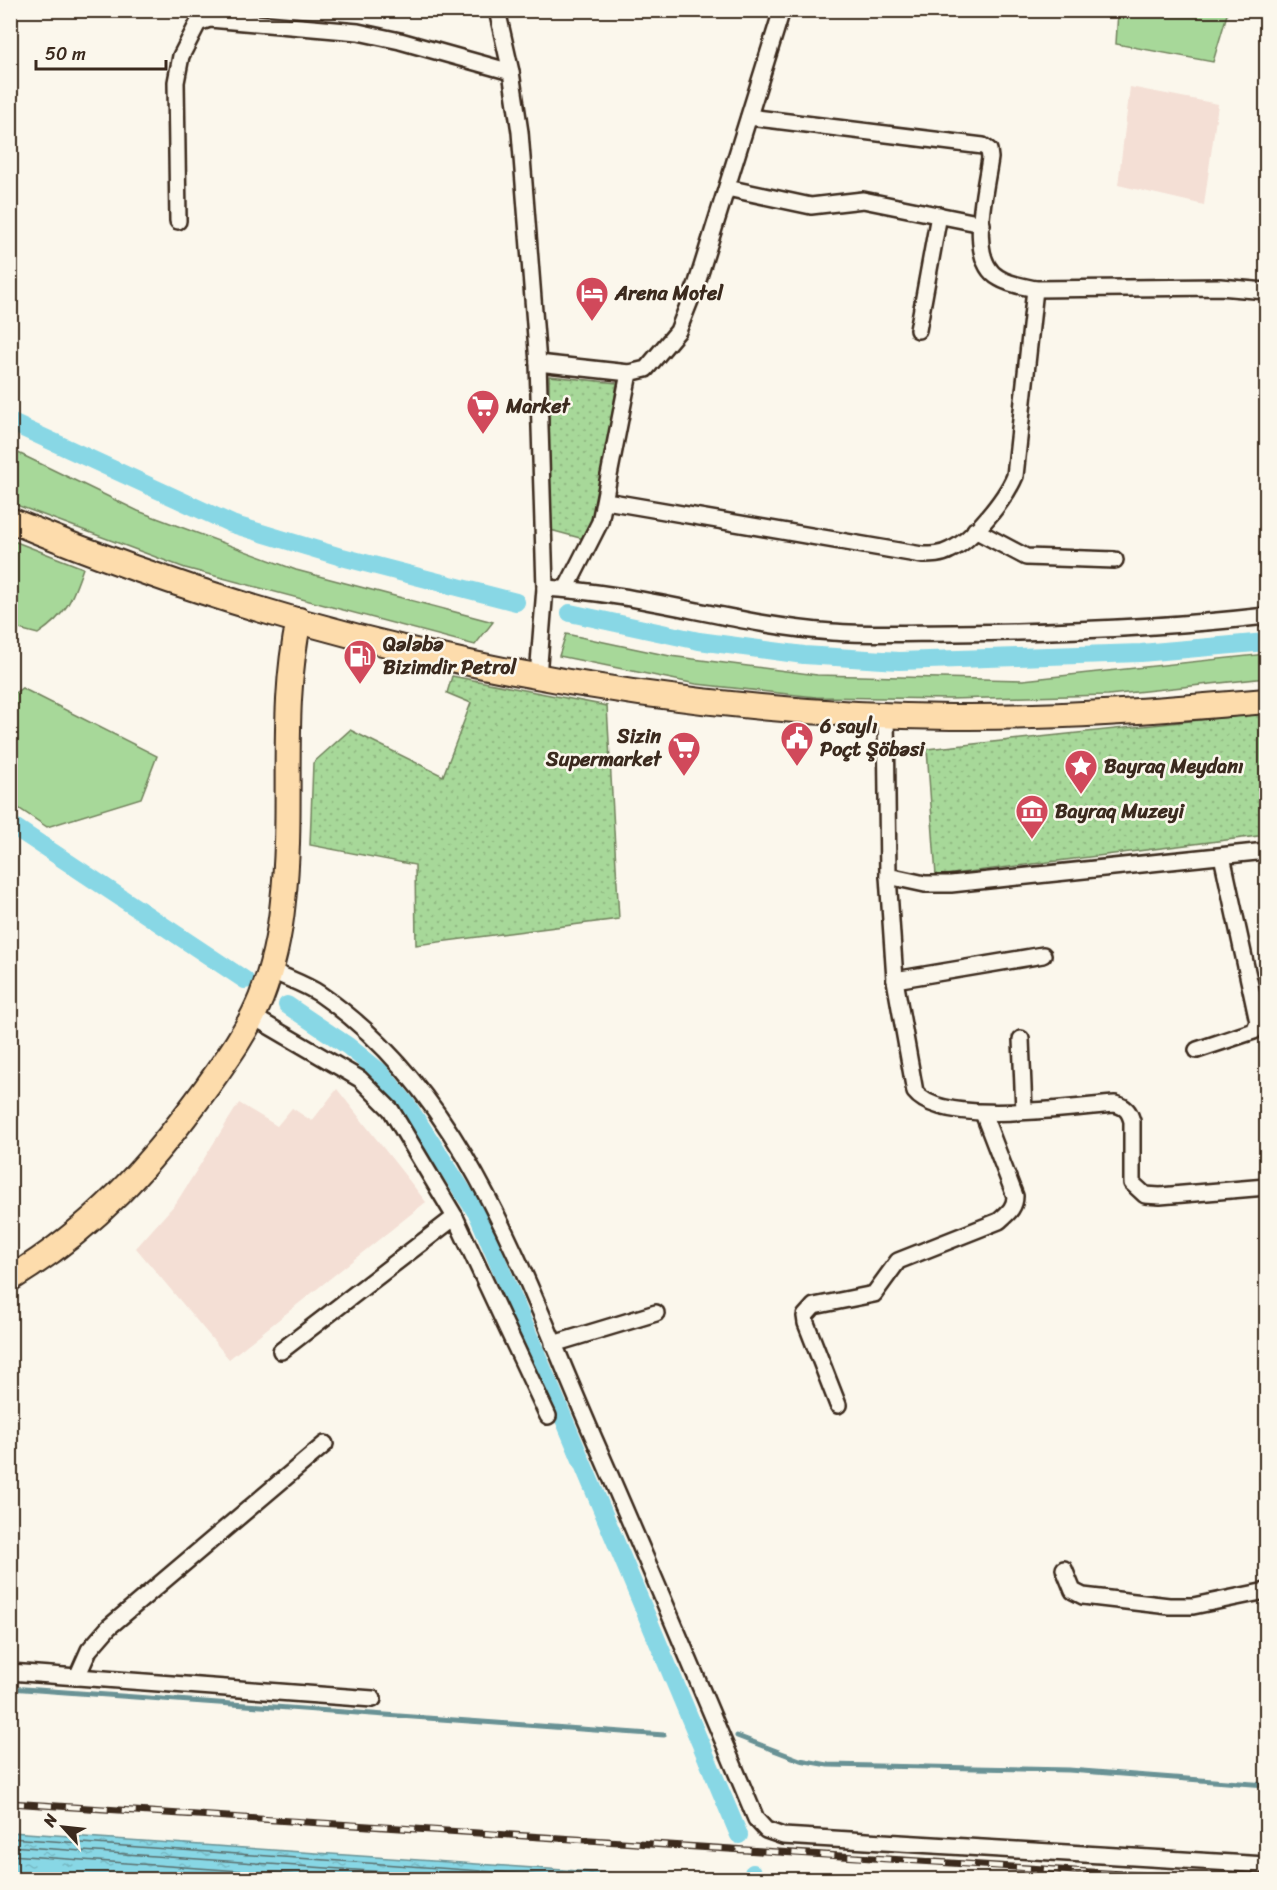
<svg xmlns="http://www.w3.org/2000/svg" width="1277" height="1890" font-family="Sriracha,sans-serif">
  <defs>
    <pattern id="park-dots" width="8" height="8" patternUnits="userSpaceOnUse" patternTransform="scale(1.5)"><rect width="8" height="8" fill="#a7d899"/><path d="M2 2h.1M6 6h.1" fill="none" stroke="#91ba83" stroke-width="1.8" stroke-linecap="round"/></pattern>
    <pattern id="water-ripples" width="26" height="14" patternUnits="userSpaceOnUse" patternTransform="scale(1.5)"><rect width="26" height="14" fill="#88d7e5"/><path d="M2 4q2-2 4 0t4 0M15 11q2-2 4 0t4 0" fill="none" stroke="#76b9c4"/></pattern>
  </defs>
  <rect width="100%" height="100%" fill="#fbf7ec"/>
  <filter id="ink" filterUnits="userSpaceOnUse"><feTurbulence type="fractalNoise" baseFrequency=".0167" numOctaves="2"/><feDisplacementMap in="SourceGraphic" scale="12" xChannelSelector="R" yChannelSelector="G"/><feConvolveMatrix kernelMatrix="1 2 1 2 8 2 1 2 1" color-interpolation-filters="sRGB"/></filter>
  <g filter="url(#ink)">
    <g fill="#f4dfd5">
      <polygon points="1130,87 1218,104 1204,205 1118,185"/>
      <polygon points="337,1089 426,1202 229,1359 136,1248 176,1203 239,1103 277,1126 292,1108 312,1121"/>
    </g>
    <g fill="#a7d899" stroke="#71815c" stroke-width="1.5">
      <polygon points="1118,11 1118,10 1228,11 1213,62 1116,44"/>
      <polygon points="10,449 138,511 296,570 493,622 475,645 185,568 11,503"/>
      <path d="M11 540 83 568C72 600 67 614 38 634L11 627Z"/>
      <polygon points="566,634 670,656 817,675 1023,680 1266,654 1266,678 1108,695 949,699 816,697 696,684 559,656"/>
      <polygon points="22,688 157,756 141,798 47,827 11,803 11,696"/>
    </g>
    <g fill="url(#park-dots)" stroke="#71815c" stroke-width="1.5">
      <polygon points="549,376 617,383 599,499 584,539 550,530"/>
      <polygon points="452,676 607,706 619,919 416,945 415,865 310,845 313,763 350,730 443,776 471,703 447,693"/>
      <polygon points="1266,713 1266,835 936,876 927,749"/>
    </g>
    <polygon fill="url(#water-ripples)" stroke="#699295" stroke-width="1.5" points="11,1832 665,1877 679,1879 11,1879"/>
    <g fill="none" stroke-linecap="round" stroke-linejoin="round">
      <g stroke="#5a6f6e" stroke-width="1.5">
        <polyline points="10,1838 610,1880"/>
        <polyline points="10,1846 501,1880"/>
        <polyline points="10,1855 371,1880"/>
      </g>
      <g stroke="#699295" stroke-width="5">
        <polyline points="10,1688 664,1735"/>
        <polyline points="737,1736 800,1760 828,1765 1069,1770 1266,1785"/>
      </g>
      <g stroke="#88d7e5" stroke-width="18">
        <polyline points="10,422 232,524 338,556 516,602"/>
        <polyline points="570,613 699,641 804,655 899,661 1141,653 1266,642"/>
        <polyline points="10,824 245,980"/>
        <polyline points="287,1005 348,1046 380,1072 405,1102 478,1215 739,1835"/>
        <polyline points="753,1873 757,1880"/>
      </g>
      <defs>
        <g id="minor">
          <polyline points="497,10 511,72 520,132 538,363 545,588 538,676"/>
          <path d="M749 117 983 146 989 150 990 158C986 189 966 260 999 278 1010 285 1023 286 1035 289L1220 287 1266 291"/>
          <polyline points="727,188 811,206 863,200 982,224"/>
          <polyline points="178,221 176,82 181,56 198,23 210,19 358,32 400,41 511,72"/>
          <polyline points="918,330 939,215"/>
          <polyline points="538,363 629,373 646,369 678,331 697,283 782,10"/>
          <path d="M606 501 922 555C932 555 941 555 950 550 972 541 1006 498 1015 476L1035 289"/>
          <polyline points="975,530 1026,557 1115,560"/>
          <path d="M545 588C642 593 735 625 832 632 872 635 914 633 954 633 1059 632 1163 628 1266 616"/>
          <polyline points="566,589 600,522 629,373"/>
          <polyline points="886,715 888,876 925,884 951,884 1266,851"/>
          <path d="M888 876 895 980 915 1092C942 1127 1073 1107 1115 1104 1126 1107 1129 1111 1132 1121V1183L1145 1195 1160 1196 1266 1187"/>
          <path d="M270 970C286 978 305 984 320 994 465 1093 522 1273 589 1427 646 1557 701 1688 756 1819L766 1830 783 1836 1266 1865"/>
          <polyline points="895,980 1043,955"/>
          <polyline points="252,1016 360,1079 391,1110 455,1217 548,1416"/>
          <polyline points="1021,1039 1024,1111"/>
          <polyline points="1197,1050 1254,1031 1258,1022 1222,856"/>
          <polyline points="553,1344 656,1313"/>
          <polyline points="281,1351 455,1217"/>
          <path d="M838 1405 806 1323 805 1316 814 1306 874 1294 898 1261 999 1221C1008 1213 1015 1208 1015 1196L983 1113"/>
          <polyline points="1064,1569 1073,1591 1083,1596 1169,1606 1193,1606 1266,1591"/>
          <polyline points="10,1672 373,1699"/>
          <polyline points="77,1677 89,1650 109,1627 325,1444"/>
        </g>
        <g id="primary">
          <path d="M10 520C307 644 630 713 951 717 1056 718 1162 710 1266 701"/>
          <path d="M10 1279C95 1227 149 1167 207 1087 227 1059 248 1030 261 998 273 967 280 933 283 901 294 807 279 712 299 620"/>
        </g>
      </defs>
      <use href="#minor" stroke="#3b2a1e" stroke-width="20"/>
      <use href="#primary" stroke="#3b2a1e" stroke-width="28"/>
      <use href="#minor" stroke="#fbf7ec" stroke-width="15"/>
      <use href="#primary" stroke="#fddcac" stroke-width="24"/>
      <defs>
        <polyline id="rail" points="10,1803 1215,1880"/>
      </defs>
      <use href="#rail" stroke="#3b2a1e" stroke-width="7"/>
      <use href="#rail" stroke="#fbf7ec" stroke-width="4.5" stroke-dasharray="14" stroke-linecap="butt"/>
    </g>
  </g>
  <defs>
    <symbol id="hotel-pin" viewBox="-11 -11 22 30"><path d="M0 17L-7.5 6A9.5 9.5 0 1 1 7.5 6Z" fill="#d1495b" stroke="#fbf7ec"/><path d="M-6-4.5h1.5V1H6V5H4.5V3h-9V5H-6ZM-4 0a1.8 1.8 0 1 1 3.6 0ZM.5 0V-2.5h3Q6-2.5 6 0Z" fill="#fff"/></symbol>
    <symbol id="supermarket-pin" viewBox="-11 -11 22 30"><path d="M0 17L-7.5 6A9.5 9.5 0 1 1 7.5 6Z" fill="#d1495b" stroke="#fbf7ec"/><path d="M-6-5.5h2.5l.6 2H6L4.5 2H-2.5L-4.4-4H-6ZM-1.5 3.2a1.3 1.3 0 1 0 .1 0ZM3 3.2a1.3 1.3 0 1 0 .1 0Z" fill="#fff"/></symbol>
    <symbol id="fuel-pin" viewBox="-11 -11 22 30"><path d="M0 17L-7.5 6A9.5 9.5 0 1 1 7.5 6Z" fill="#d1495b" stroke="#fbf7ec"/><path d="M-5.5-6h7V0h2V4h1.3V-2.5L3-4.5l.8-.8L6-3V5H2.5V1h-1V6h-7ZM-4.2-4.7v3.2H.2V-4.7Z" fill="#fff"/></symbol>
    <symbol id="civic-pin" viewBox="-11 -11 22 30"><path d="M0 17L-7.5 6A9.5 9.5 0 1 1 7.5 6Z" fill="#d1495b" stroke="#fbf7ec"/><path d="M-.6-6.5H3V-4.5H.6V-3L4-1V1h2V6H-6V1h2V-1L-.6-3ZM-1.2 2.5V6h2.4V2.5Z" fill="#fff"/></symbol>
    <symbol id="sight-pin" viewBox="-11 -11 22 30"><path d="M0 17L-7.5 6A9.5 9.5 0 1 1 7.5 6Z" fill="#d1495b" stroke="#fbf7ec"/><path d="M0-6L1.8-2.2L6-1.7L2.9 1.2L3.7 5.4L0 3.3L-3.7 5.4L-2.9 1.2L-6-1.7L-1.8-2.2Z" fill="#fff"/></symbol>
    <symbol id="museum-pin" viewBox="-11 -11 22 30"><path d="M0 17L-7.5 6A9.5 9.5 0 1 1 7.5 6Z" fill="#d1495b" stroke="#fbf7ec"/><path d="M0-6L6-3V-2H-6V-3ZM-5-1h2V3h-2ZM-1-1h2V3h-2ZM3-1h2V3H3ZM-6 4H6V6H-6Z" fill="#fff"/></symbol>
  </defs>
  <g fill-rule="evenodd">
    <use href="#hotel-pin" x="573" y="274" width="38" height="52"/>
    <use href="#supermarket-pin" x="464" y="387" width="38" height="52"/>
    <use href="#fuel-pin" x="341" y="637" width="38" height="52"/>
    <use href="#civic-pin" x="778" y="719" width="38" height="52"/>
    <use href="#supermarket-pin" x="665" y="729" width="38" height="52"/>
    <use href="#sight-pin" x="1062" y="747" width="38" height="52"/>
    <use href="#museum-pin" x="1013" y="792" width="38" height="52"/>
  </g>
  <g text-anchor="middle" stroke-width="5" stroke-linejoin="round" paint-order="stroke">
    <g font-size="20" font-weight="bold" fill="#3b2a1e" stroke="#fbf7ec" text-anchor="start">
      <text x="615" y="300">Arena Motel</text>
      <text x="506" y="413">Market</text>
      <text x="383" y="651">Qələbə<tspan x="383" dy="23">Bizimdir Petrol</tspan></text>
      <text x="820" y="733">6 saylı<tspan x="820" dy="23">Poçt Şöbəsi</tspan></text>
      <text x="661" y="743" text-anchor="end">Sizin<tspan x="661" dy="23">Supermarket</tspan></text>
      <text x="1104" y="773">Bayraq Meydanı</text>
      <text x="1055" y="818">Bayraq Muzeyi</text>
    </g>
  </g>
  <rect width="1277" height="1890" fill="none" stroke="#fbf7ec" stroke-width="36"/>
  <rect x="18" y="18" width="1241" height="1854" fill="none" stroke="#3b2a1e" stroke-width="2" filter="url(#ink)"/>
  <g transform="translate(63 1827) rotate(297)" stroke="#fbf7ec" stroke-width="4.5" paint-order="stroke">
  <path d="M0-4.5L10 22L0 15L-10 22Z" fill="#3b2a1e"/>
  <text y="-9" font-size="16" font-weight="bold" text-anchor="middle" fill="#3b2a1e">N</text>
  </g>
  <path d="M36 60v9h130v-9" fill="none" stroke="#3b2a1e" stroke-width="3"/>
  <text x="45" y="60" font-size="18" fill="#3b2a1e" stroke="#fbf7ec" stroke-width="4.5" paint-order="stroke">50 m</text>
</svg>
